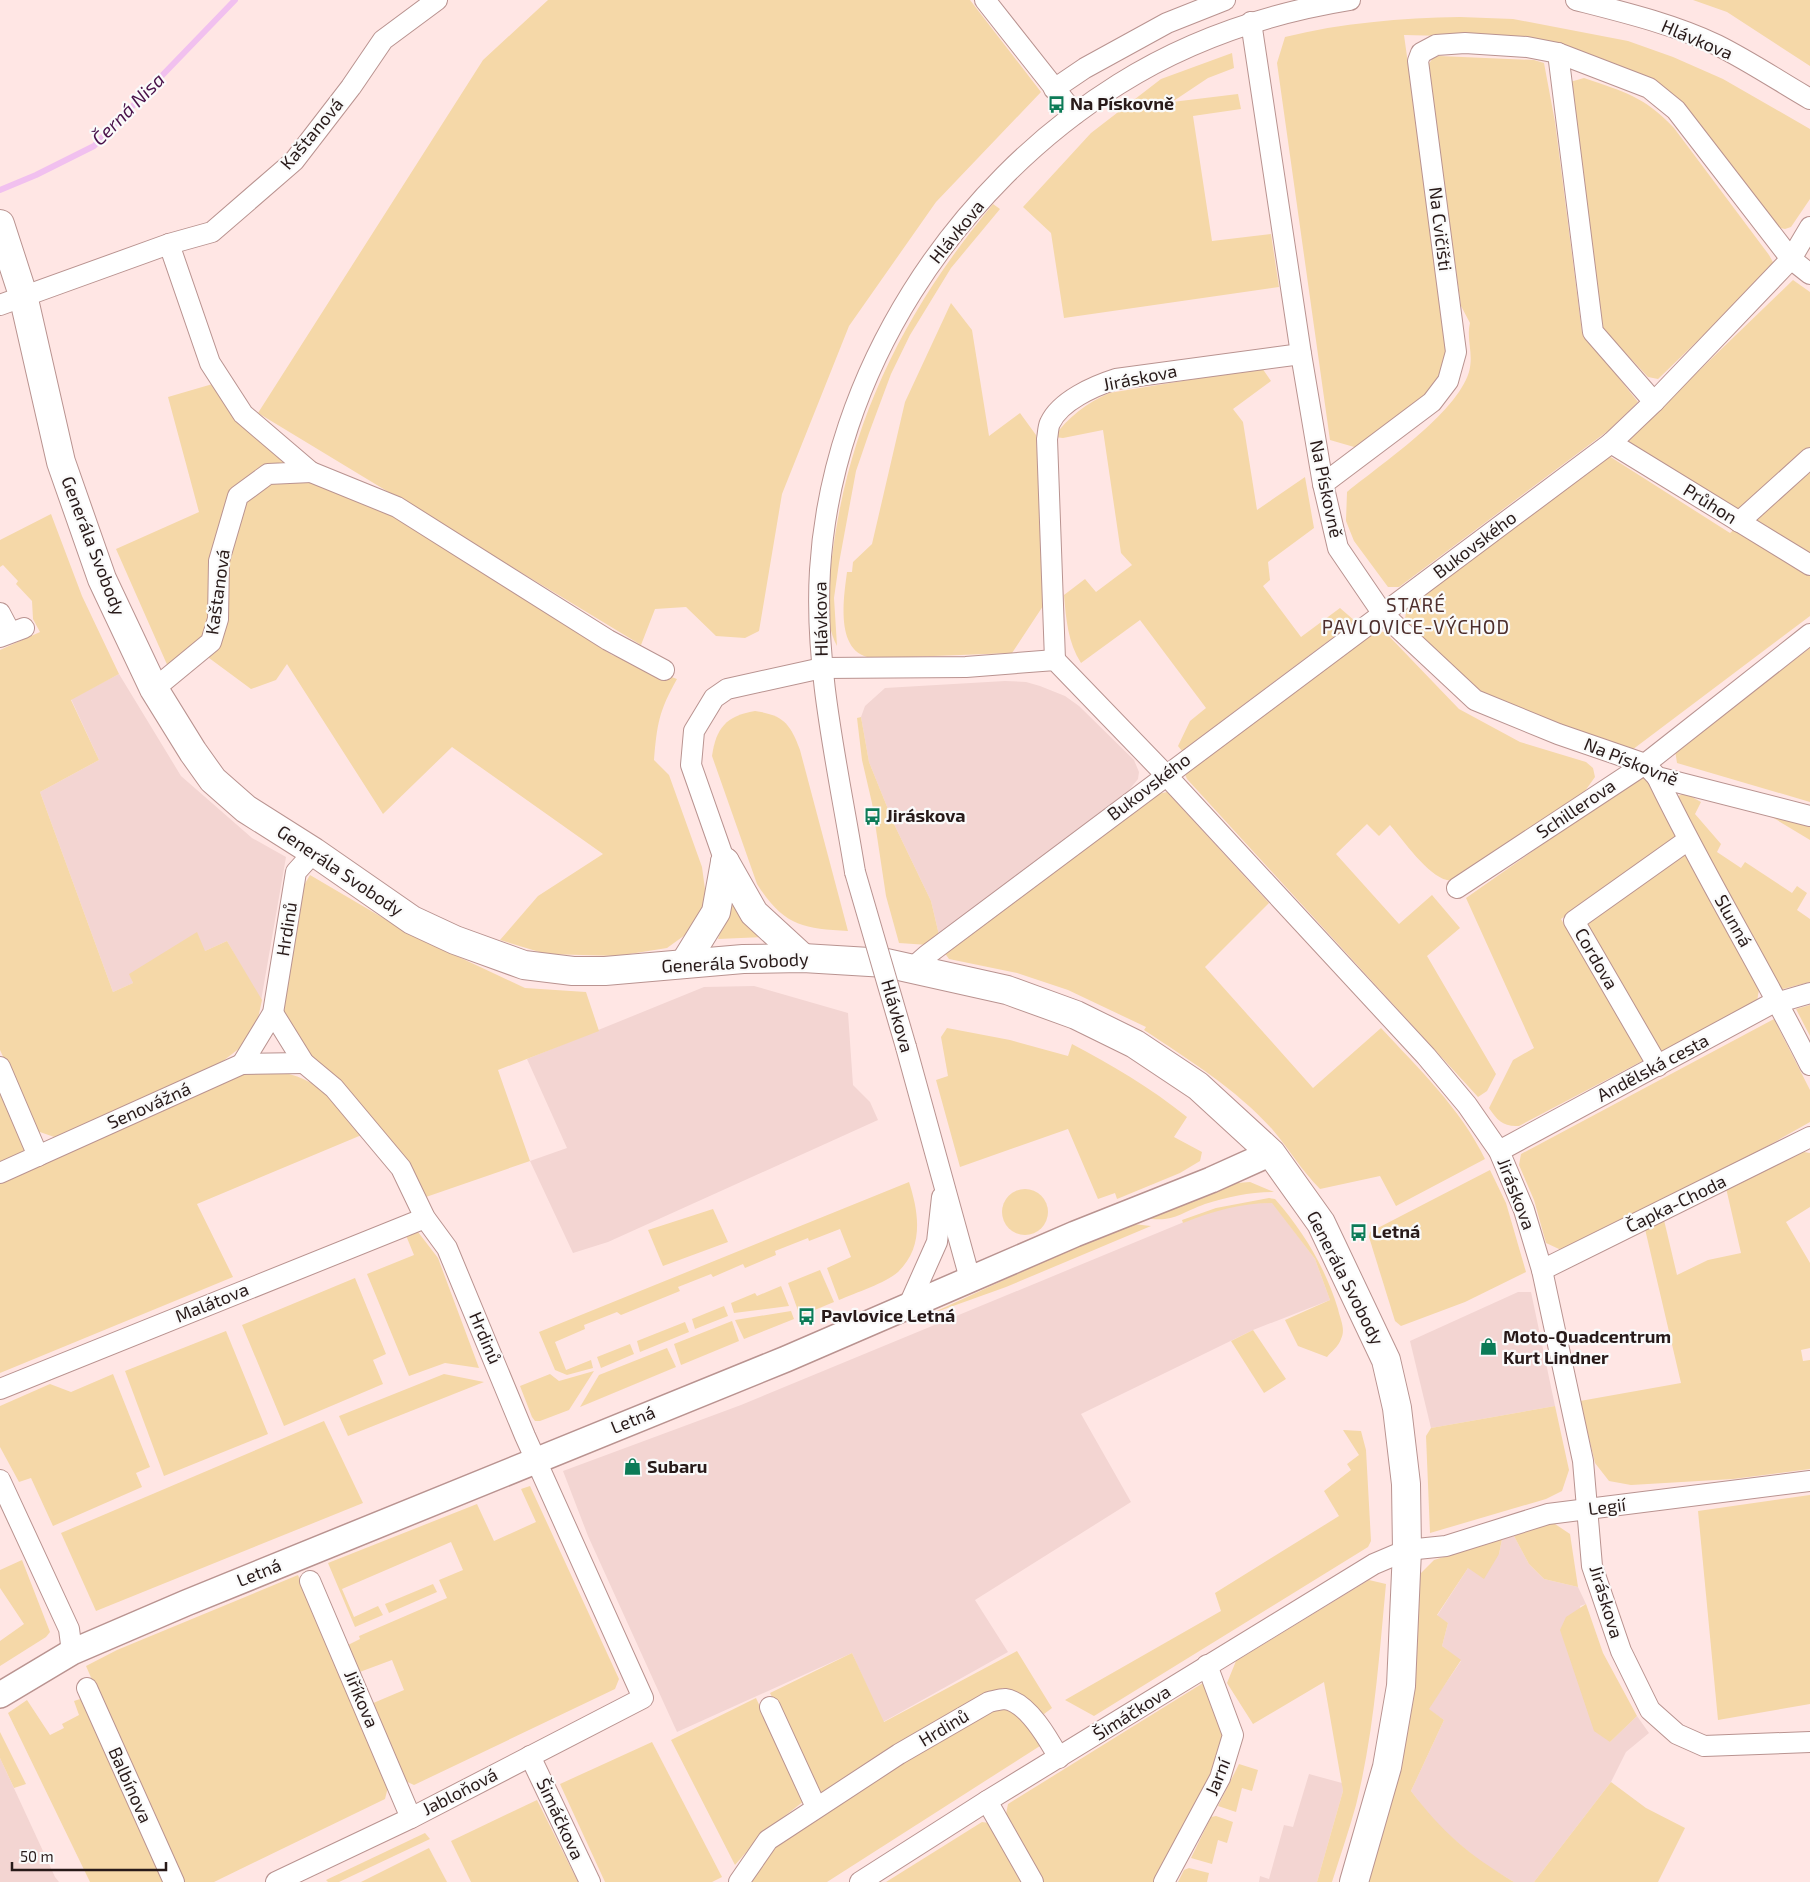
<svg xmlns="http://www.w3.org/2000/svg" width="1810" height="1882" font-family="'Exo 2',sans-serif">
  <rect width="100%" height="100%" fill="#ffe6e4"/>
  <g fill="#f3d5d2">
    <polygon points="119,674 181,776 252,838 286,857 261,1001 227,941 205,951 130,974 133,983 113,992 40,792 99,760 71,699"/>
    <polygon points="1005,681 1026,682 1040,686 1065,696 1079,706 1134,760 1139,772 1138,779 1129,790 939,935 931,901 894,824 869,762 861,717 865,706 885,688"/>
    <polygon points="754,986 848,1013 853,1085 870,1102 878,1120 608,1242 573,1253 530,1161 567,1148 527,1059 704,987"/>
    <polygon points="1272,1202 1315,1259 1330,1300 1253,1330 1081,1414 1131,1502 975,1600 1008,1652 883,1722 852,1653 677,1732 588,1536 563,1471 741,1405 1184,1222 1215,1210 1250,1203"/>
    <polygon points="1518,1292 1531,1292 1555,1406 1431,1428 1410,1341"/>
    <polygon points="1514,1536 1529,1564 1544,1579 1578,1587 1586,1604 1580,1606 1610,1742 1637,1716 1649,1733 1626,1752 1611,1782 1534,1882 1514,1882 1482,1863 1436,1824 1411,1791 1444,1720 1428,1709 1461,1661 1442,1646 1448,1623 1437,1616 1468,1568 1499,1554 1502,1539"/>
    <polygon points="0,1758 55,1877 59,1882 0,1882"/>
    <polygon points="1309,1774 1342,1783 1343,1791 1317,1882 1259,1882 1260,1876 1269,1879 1284,1825 1293,1827"/>
  </g>
  <g fill="#f5d8a8">
    <polygon points="548,0 970,0 1041,92 936,202 849,326 782,494 759,631 745,638 716,636 686,607 655,609 641,645 258,413 483,60"/>
    <polygon points="1693,0 1810,0 1810,66 1727,12"/>
    <path d="M1460 17 1513 19 1628 41 1673 57 1723 79 1810 129V199L1791 227 1785 229 1775 227 1687 110 1528 38 1404 35 1450 366 1441 381 1361 449 1330 440 1277 63 1285 37C1341 23 1401 18 1460 17Z"/>
    <polygon points="1232,53 1234,68 1208,78 1172,102 1238,94 1241,109 1193,116 1212,241 1271,234 1279,287 1064,318 1051,233 1023,207 1091,133 1161,79"/>
    <path d="M1439 56 1534 60 1544 63 1555 122 1582 332 1638 402 1609 430 1399 587H1388L1354 541 1346 521 1347 492C1381 464 1456 414 1469 372 1474 353 1466 340 1470 323L1461 306 1428 65 1433 58Z"/>
    <path d="M1584 78C1624 92 1644 96 1674 128L1769 255 1774 264 1770 271 1658 379 1648 377 1603 329 1570 82Z"/>
    <path d="M993 204 1000 209 951 268 910 335 891 374 869 433 856 471 839 563 834 598 837 646C823 619 828 587 832 557 849 420 905 310 993 204Z"/>
    <polygon points="1793,280 1810,292 1810,450 1736,517 1623,444"/>
    <path d="M951 303 972 330 989 436 1020 413 1036 435 1045 603 1012 653 882 658C877 658 871 658 867 657 835 648 844 596 847 572H852L853 562 872 544 905 402Z"/>
    <path d="M1262 368 1271 381 1233 409 1243 422 1257 510 1305 477 1314 528 1268 562 1270 580 1263 586 1301 637 1340 608 1355 621 1182 751 1178 746 1190 721 1206 708 1140 620 1081 663C1068 643 1066 619 1064 595L1085 579 1096 592 1132 565 1121 553 1103 430 1063 438 1054 437C1068 417 1087 403 1109 393Z"/>
    <polygon points="216,383 285,460 284,469 232,495 207,638 169,669 116,549 199,512 168,397"/>
    <polygon points="1609,456 1730,533 1737,527 1810,570 1810,616 1628,753 1491,698 1460,676 1405,619 1407,605"/>
    <polygon points="1810,464 1810,561 1746,523"/>
    <path d="M264 483H313L368 502 429 537 612 655 677 679C659 711 657 724 654 760L669 775 702 867 707 904 692 930 667 948 617 956 546 954 500 940 538 896 603 854 452 747 383 814 287 664 276 680 251 689 205 655 223 569 241 500Z"/>
    <polygon points="51,514 82,596 119,674 71,700 99,760 40,792 113,992 133,983 129,974 197,932 205,951 227,941 262,1000 254,1037 223,1061 60,1139 37,1131 0,1050 0,650 40,632 33,619 32,601 16,584 18,581 3,565 0,567 0,540"/>
    <path d="M1373 631 1385 632 1459 709 1520 742 1586 762 1593 768 1595 777 1585 791 1462 877C1457 879 1452 881 1447 880 1428 876 1403 840 1390 825L1379 836 1367 824 1336 854 1399 924 1432 895 1460 928 1427 956 1496 1074 1487 1091 1478 1097 1187 779 1184 772Z"/>
    <polygon points="1810,648 1810,802 1677,763 1675,750"/>
    <path d="M755 711C783 715 790 723 800 750L848 931C802 929 783 925 757 884L712 756C716 728 726 716 755 711Z"/>
    <polygon points="861,717 869,762 894,824 931,901 939,935 928,945 899,943 886,896 872,803 862,760 857,718"/>
    <path d="M1640 776 1645 777 1677 837 1561 919 1646 1059 1519 1126C1503 1127 1497 1120 1489 1108L1513 1060 1534 1048 1466 898Z"/>
    <path d="M1167 792 1269 903 1205 967 1313 1088 1381 1028C1418 1068 1461 1109 1485 1159L1396 1206 1380 1176 1320 1189C1302 1171 1289 1149 1272 1129 1236 1089 1189 1060 1144 1030L1146 1027 1068 990 1017 973 949 959 944 952 1158 794Z"/>
    <polygon points="1685,793 1701,802 1695,814 1721,844 1717,852 1741,868 1745,862 1792,893 1797,886 1807,893 1797,910 1810,919 1810,982 1779,990 1756,942 1689,825 1678,796"/>
    <polygon points="1770,816 1810,821 1810,840 1772,817"/>
    <polygon points="1685,849 1759,990 1757,1001 1661,1053 1585,929 1588,915"/>
    <polygon points="310,875 412,935 525,988 586,992 599,1031 498,1070 530,1161 426,1197 297,1041 280,1001 299,894"/>
    <polygon points="733,894 764,937 718,939"/>
    <polygon points="1810,1005 1810,1036 1796,1009"/>
    <polygon points="1774,1019 1810,1090 1810,1122 1714,1176 1573,1248 1559,1249 1546,1243 1534,1200 1519,1165 1521,1154"/>
    <path d="M947 1028 1010 1040 1068 1056 1072 1044C1112 1065 1151 1088 1187 1117L1174 1137 1202 1152 1200 1161 1180 1173 1117 1199 1115 1193 1098 1199 1068 1129 960 1167 936 1080 948 1076 941 1037Z"/>
    <path d="M273 1070C323 1080 332 1099 364 1134L197 1204 233 1277 0 1373V1181L245 1071Z"/>
    <polygon points="0,1086 25,1146 22,1156 0,1165"/>
    <polygon points="1798,1151 1810,1153 1810,1207 1786,1222 1810,1263 1810,1348 1801,1350 1803,1361 1810,1360 1810,1469 1733,1479 1631,1485 1609,1481 1595,1463 1580,1401 1681,1383 1645,1229 1664,1220 1677,1275 1708,1260 1741,1253 1726,1188"/>
    <polygon points="1490,1170 1506,1203 1526,1272 1465,1302 1401,1326 1395,1321 1369,1237 1370,1232"/>
    <path d="M909 1182C919 1213 924 1247 898 1272 886 1283 855 1293 839 1300L827 1268 851 1257 840 1229 809 1241 808 1238 775 1251 776 1255 745 1268 743 1264 713 1277 711 1274 678 1287 680 1291 621 1315 617 1312 584 1325 585 1329 555 1342 566 1370 591 1360 593 1368 567 1375 555 1370 539 1332Z"/>
    <path d="M1250 1182 1274 1192C1250 1192 1228 1197 1205 1204 1180 1213 1173 1223 1145 1218 1178 1204 1214 1183 1250 1182Z"/>
    <circle cx="1025" cy="1212" r="23"/>
    <path d="M1269 1198 1275 1199C1304 1232 1325 1267 1338 1309 1340 1319 1346 1329 1341 1339 1339 1346 1331 1352 1327 1357L1298 1346 1285 1320 1330 1300 1315 1259 1272 1203C1241 1203 1213 1211 1183 1223L1182 1220 1216 1208Z"/>
    <polygon points="713,1209 728,1242 663,1266 648,1230"/>
    <polygon points="1133,1224 1151,1226 1006,1287 928,1315 1115,1229"/>
    <polygon points="418,1232 438,1258 479,1368 445,1363 409,1376 367,1274 414,1255 405,1233"/>
    <polygon points="820,1270 834,1302 800,1316 788,1283"/>
    <polygon points="355,1278 386,1354 373,1360 383,1384 284,1426 242,1325"/>
    <polygon points="781,1286 789,1306 734,1313 731,1303 755,1293 757,1296"/>
    <polygon points="724,1306 728,1316 695,1329 692,1319"/>
    <polygon points="791,1311 794,1319 744,1339 735,1320"/>
    <polygon points="732,1321 739,1341 681,1365 674,1344"/>
    <polygon points="685,1322 689,1332 640,1352 637,1341"/>
    <polygon points="1253,1330 1286,1379 1264,1393 1231,1341"/>
    <polygon points="226,1331 268,1434 164,1476 125,1371"/>
    <polygon points="630,1344 634,1354 601,1368 597,1357"/>
    <polygon points="667,1348 676,1367 580,1407 599,1375"/>
    <polygon points="594,1371 569,1410 540,1421 535,1421 532,1417 520,1386 550,1374 559,1381"/>
    <polygon points="113,1374 150,1467 136,1473 142,1487 53,1526 31,1478 19,1482 0,1447 0,1406 50,1384 71,1392"/>
    <polygon points="444,1374 484,1382 348,1436 339,1416"/>
    <polygon points="1555,1406 1569,1470 1562,1491 1546,1499 1430,1533 1426,1436 1431,1428"/>
    <polygon points="324,1421 363,1503 96,1611 61,1533"/>
    <polygon points="1343,1430 1361,1431 1366,1450 1371,1541 1368,1547 1094,1716 1065,1700 1221,1611 1215,1593 1339,1516 1324,1491 1351,1470 1347,1464 1359,1455"/>
    <polygon points="530,1486 619,1679 615,1689 414,1785 403,1780 371,1704 404,1690 392,1660 357,1673 344,1647 360,1639 359,1636 447,1598 439,1580 463,1570 451,1542 342,1589 354,1617 378,1606 383,1615 355,1627 328,1563 477,1504 494,1541 536,1522 521,1489"/>
    <polygon points="1810,1495 1810,1704 1718,1720 1698,1511"/>
    <polygon points="1552,1522 1570,1534 1578,1587 1544,1579 1529,1564 1514,1536"/>
    <path d="M1502 1539 1499 1554 1484 1579 1468 1568 1437 1615 1448 1623 1442 1646 1461 1660 1429 1709 1444 1720 1411 1791C1442 1832 1469 1855 1514 1882H1368L1397 1779 1413 1688 1420 1574 1434 1560Z"/>
    <polygon points="22,1560 50,1632 46,1637 0,1666 0,1641 24,1624 0,1588 0,1570"/>
    <polygon points="298,1575 388,1787 385,1799 214,1882 181,1882 86,1666 117,1650"/>
    <path d="M1369 1580 1386 1584C1379 1658 1374 1733 1356 1805 1349 1831 1340 1856 1332 1882H1317L1343 1791 1324 1682 1253 1724 1227 1683 1236 1661Z"/>
    <polygon points="433,1584 437,1592 389,1613 385,1604"/>
    <polygon points="1586,1604 1603,1653 1637,1716 1610,1742 1594,1731 1560,1630 1566,1617"/>
    <polygon points="1017,1651 1052,1708 1040,1717 1003,1688 821,1796 770,1693 852,1653 884,1722"/>
    <polygon points="1203,1683 1224,1732 1220,1762 1156,1882 1044,1882 1006,1814 1008,1804"/>
    <polygon points="83,1698 164,1882 90,1882 8,1713 27,1700 50,1735 64,1728 62,1724 79,1715 74,1701"/>
    <polygon points="756,1698 804,1801 763,1833 735,1865 671,1740"/>
    <polygon points="988,1707 1011,1707 1043,1744 827,1882 752,1882 770,1847"/>
    <polygon points="0,1732 26,1784 14,1788 0,1758"/>
    <polygon points="652,1742 722,1877 712,1882 605,1882 560,1784"/>
    <polygon points="1239,1764 1258,1770 1252,1791 1242,1788 1236,1812 1218,1806"/>
    <polygon points="1611,1782 1646,1808 1685,1828 1658,1882 1534,1882"/>
    <polygon points="537,1800 578,1882 471,1882 451,1841"/>
    <polygon points="1216,1816 1233,1822 1227,1843 1218,1840 1212,1864 1191,1858 1211,1817"/>
    <polygon points="982,1822 989,1823 1023,1882 886,1882"/>
    <polygon points="425,1833 430,1839 339,1882 328,1882 326,1880"/>
    <polygon points="429,1848 447,1882 361,1882"/>
    <polygon points="1189,1868 1209,1873 1207,1882 1178,1882 1184,1870"/>
  </g>
  <g fill="none" stroke-linecap="round" stroke-linejoin="round">
    <polyline stroke="#f1c0ef" stroke-width="6" points="0,190 36,175 94,146 235,0"/>
    <defs>
      <g id="minor">
        <polyline points="985,0 1075,114"/>
        <path d="M1576 0C1623 12 1673 24 1717 45 1749 61 1779 81 1810 99"/>
        <polyline points="1251,22 1301,354 1323,484 1338,548 1383,614 1475,700 1558,734 1645,764 1657,777 1810,816"/>
        <polyline points="1558,53 1593,332 1654,402"/>
        <polyline points="1054,89 1085,68 1167,23 1225,0"/>
        <polyline points="0,305 169,244 212,232 294,161 351,87 383,40 437,0"/>
        <polyline points="1611,443 1810,565"/>
        <polyline points="311,472 397,507 608,640 664,670"/>
        <polyline points="1323,484 1432,402 1448,381 1456,352 1418,61 1421,53 1436,45 1465,43 1527,47 1558,53 1649,88 1676,110 1791,259 1810,274"/>
        <polyline points="1739,522 1810,458"/>
        <polyline points="0,613 10,632"/>
        <polyline points="0,637 24,628"/>
        <path d="M1055 660 1047 439C1048 434 1048 427 1050 423 1060 401 1094 386 1116 379L1301 354"/>
        <polyline points="154,689 211,642 218,619 219,561 238,496 268,474 311,472 243,414 210,363 169,244"/>
        <path d="M1657 777C1704 875 1761 967 1810 1065"/>
        <polyline points="725,862 691,765 694,731 714,698 727,689 822,668 966,667 1055,660 1165,774 1426,1056 1467,1105 1499,1151 1524,1210 1542,1270 1583,1461 1592,1566 1621,1651 1650,1710 1677,1734 1704,1746 1810,1742"/>
        <path d="M855 872C839 772 814 671 820 570 832 373 954 187 1119 84 1189 40 1270 13 1350 0"/>
        <polyline points="1457,888 1645,764 1810,634"/>
        <polyline points="911,969 927,955 1611,443 1654,402 1791,259 1810,227"/>
        <polyline points="273,1013 304,1063 334,1088 401,1168 425,1218 447,1248 525,1436 643,1698 411,1818 276,1882"/>
        <polyline points="906,1047 970,1279"/>
        <polyline points="242,1064 273,1013 296,872 314,852"/>
        <polyline points="1658,1066 1574,921 1688,840"/>
        <polyline points="0,1067 38,1156"/>
        <polyline points="1499,1151 1769,1005 1810,993"/>
        <polyline points="0,1173 242,1064 304,1063"/>
        <polyline points="1542,1270 1810,1137"/>
        <polyline points="908,1307 937,1242 942,1197"/>
        <polyline points="0,1389 425,1218"/>
        <polyline points="0,1480 69,1629 72,1652"/>
        <polyline points="310,1581 411,1818"/>
        <polyline points="87,1688 174,1882"/>
        <polyline points="770,1707 816,1807"/>
        <polyline points="530,1756 590,1882"/>
        <polyline points="987,1801 1033,1882"/>
        <path d="M739 1882 768 1840 899 1754 989 1702C994 1701 1000 1699 1005 1699 1028 1702 1049 1740 1059 1758"/>
        <polyline points="860,1882 987,1801 1374,1564 1407,1550 1446,1546 1548,1514 1810,1481"/>
        <polyline points="1164,1882 1220,1778 1233,1735 1207,1665"/>
      </g>
      <polyline id="tertiary" points="0,1695 72,1652 186,1603 786,1359 1075,1234 1211,1180 1271,1153"/>
      <g id="secondary">
        <polyline points="0,224 23,295 61,462 102,579 154,689 193,752 213,780 246,809 314,852 412,920 455,940 524,965 573,971 605,971 743,959 803,958 886,963 1007,990 1076,1015 1135,1044 1198,1086 1271,1153 1321,1223 1386,1360 1397,1408 1406,1484 1407,1550 1401,1686 1387,1767 1354,1882"/>
        <polyline points="725,862 754,913 803,958"/>
        <polyline points="684,964 716,912 725,862"/>
      </g>
    </defs>
    <use href="#minor" stroke="#b99390" stroke-width="22"/>
    <use href="#tertiary" stroke="#b99390" stroke-width="28"/>
    <use href="#secondary" stroke="#b99390" stroke-width="30"/>
    <use href="#minor" stroke="#fff" stroke-width="20"/>
    <use href="#tertiary" stroke="#fff" stroke-width="25"/>
    <use href="#secondary" stroke="#fff" stroke-width="28"/>
    <defs>
      <polyline id="minor-bridge" points="855,872 906,1047"/>
    </defs>
    <use href="#minor-bridge" stroke="#b99390" stroke-width="22" stroke-linecap="butt"/>
    <use href="#minor-bridge" stroke="#fff" stroke-width="20"/>
  </g>
  <defs>
    <symbol id="bus-bare" viewBox="-9 -9 18 18"><path d="M-5-6H5V4H4V6H2V4H-2V6H-4V4H-5ZM-3.5-4V0h7V-4ZM-3.5 1.2v1.5H-2V1.2ZM2 1.2v1.5H3.5V1.2Z" fill="#0c7b57" stroke="#fafafa" stroke-width="2.5" paint-order="stroke"/></symbol>
    <symbol id="shop-bare" viewBox="-9 -9 18 18"><path d="M-5-2.5h2.3a2.7 3.5 0 0 1 5.4 0H5L5.5 6h-11ZM-1.5-2.5h3a1.5 2.3 0 0 0-3 0Z" fill="#0c7b57" stroke="#fafafa" stroke-width="2.5" paint-order="stroke"/></symbol>
  </defs>
  <g fill-rule="evenodd">
    <use href="#bus-bare" x="1044" y="92" width="25" height="25"/>
    <use href="#bus-bare" x="860" y="804" width="25" height="25"/>
    <use href="#bus-bare" x="1346" y="1220" width="25" height="25"/>
    <use href="#bus-bare" x="794" y="1304" width="25" height="25"/>
    <use href="#shop-bare" x="1476" y="1334" width="25" height="25"/>
    <use href="#shop-bare" x="620" y="1454" width="25" height="25"/>
  </g>
  <g text-anchor="middle" stroke-width="4.5" stroke-linejoin="round" paint-order="stroke">
    <g font-size="18" fill="#281a19" stroke="#fafafa">
      <text transform="translate(1697 40) rotate(23)" y="6">Hlávkova</text>
      <text transform="translate(312 134) rotate(-50)" y="6">Kaštanová</text>
      <text transform="translate(1440 229) rotate(83)" y="6">Na Cvičišti</text>
      <text transform="translate(957 232) rotate(-51)" y="6">Hlávkova</text>
      <text transform="translate(1140 378) rotate(-11)" y="6">Jiráskova</text>
      <text transform="translate(1326 489) rotate(78)" y="6">Na Pískovně</text>
      <text transform="translate(1710 504) rotate(32)" y="6">Průhon</text>
      <text transform="translate(1475 545) rotate(-37)" y="6">Bukovského</text>
      <text transform="translate(93 546) rotate(69)" y="6">Generála Svobody</text>
      <text transform="translate(218 592) rotate(-82)" y="6">Kaštanová</text>
      <text transform="translate(821 619) rotate(-91)" y="6">Hlávkova</text>
      <text transform="translate(1631 762) rotate(22)" y="6">Na Pískovně</text>
      <text transform="translate(1149 787) rotate(-37)" y="6">Bukovského</text>
      <text transform="translate(1576 809) rotate(-34)" y="6">Schillerova</text>
      <text transform="translate(340 871) rotate(34)" y="6">Generála Svobody</text>
      <text transform="translate(1733 921) rotate(61)" y="6">Slunná</text>
      <text transform="translate(287 929) rotate(-81)" y="6">Hrdinů</text>
      <text transform="translate(1596 959) rotate(60)" y="6">Cordova</text>
      <text transform="translate(735 963) rotate(-3)" y="6">Generála Svobody</text>
      <text transform="translate(897 1016) rotate(74)" y="6">Hlávkova</text>
      <text transform="translate(1653 1068) rotate(-28)" y="6">Andělská cesta</text>
      <text transform="translate(149 1106) rotate(-24)" y="6">Senovážná</text>
      <text transform="translate(1516 1194) rotate(69)" y="6">Jiráskova</text>
      <text transform="translate(1676 1204) rotate(-26)" y="6">Čapka-Choda</text>
      <text transform="translate(1345 1278) rotate(63)" y="6">Generála Svobody</text>
      <text transform="translate(212 1303) rotate(-22)" y="6">Malátova</text>
      <text transform="translate(485 1338) rotate(67)" y="6">Hrdinů</text>
      <text transform="translate(633 1420) rotate(-22)" y="6">Letná</text>
      <text transform="translate(1607 1507) rotate(-7)" y="6">Legií</text>
      <text transform="translate(259 1573) rotate(-22)" y="6">Letná</text>
      <text transform="translate(1606 1602) rotate(73)" y="6">Jiráskova</text>
      <text transform="translate(361 1699) rotate(67)" y="6">Jiříkova</text>
      <text transform="translate(1132 1713) rotate(-32)" y="6">Šimáčkova</text>
      <text transform="translate(944 1728) rotate(-31)" y="6">Hrdinů</text>
      <text transform="translate(1218 1777) rotate(-68)" y="6">Jarní</text>
      <text transform="translate(130 1785) rotate(66)" y="6">Balbínova</text>
      <text transform="translate(460 1792) rotate(-27)" y="6">Jabloňová</text>
      <text transform="translate(560 1819) rotate(65)" y="6">Šimáčkova</text>
    </g>
    <g font-size="18" font-weight="bold" fill="#281a19" stroke="#fafafa" text-anchor="start">
      <text x="1070" y="110">Na Pískovně</text>
      <text x="886" y="822">Jiráskova</text>
      <text x="1372" y="1238">Letná</text>
      <text x="821" y="1322">Pavlovice Letná</text>
      <text x="1503" y="1343">Moto-Quadcentrum<tspan x="1503" dy="21">Kurt Lindner</tspan></text>
      <text x="647" y="1473">Subaru</text>
    </g>
    <g font-size="19" font-style="italic" fill="#49114a" stroke="#fafafa">
      <text transform="translate(128 109) rotate(-45)" y="7">Černá Nisa</text>
    </g>
    <g font-size="19" letter-spacing="1" fill="#4d2e2c" stroke="#fafafa">
      <text x="1416" y="612">STARÉ<tspan x="1416" dy="22">PAVLOVICE-VÝCHOD</tspan></text>
    </g>
  </g>
  <path d="M12 1862v8h154v-8" fill="none" stroke="#281a19" stroke-width="2.5"/>
  <text x="20" y="1862" font-size="15" fill="#281a19" stroke="#fafafa" stroke-width="4" paint-order="stroke">50 m</text>
</svg>
